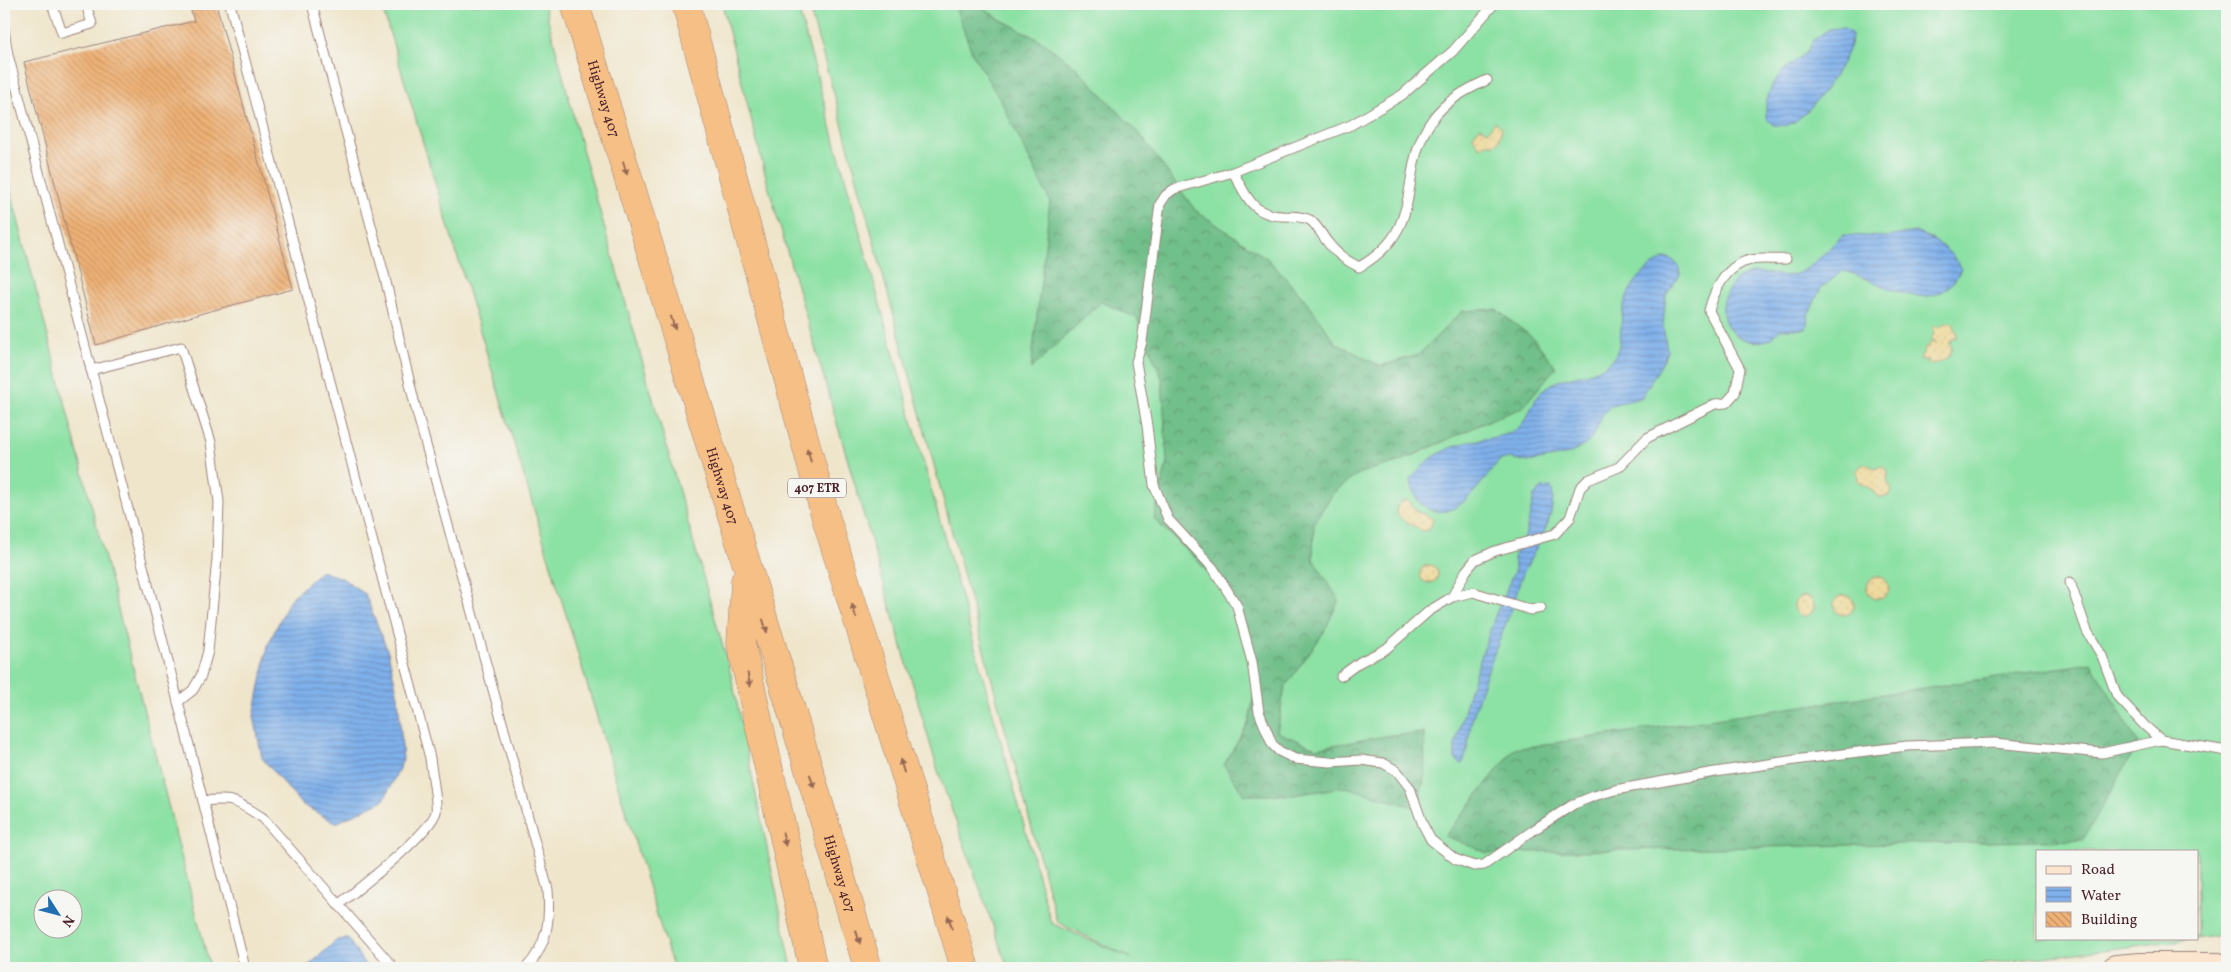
<svg xmlns="http://www.w3.org/2000/svg" width="2231" height="972" font-family="Vollkorn,serif">
  <defs>
    <pattern id="forest-crowns" width="20" height="18" patternUnits="userSpaceOnUse" patternTransform="scale(1.25)"><rect width="20" height="18" fill="#71bf8a"/><path d="M2 6a3 3 0 1 1 6 0M12 15a3 3 0 1 1 6 0" fill="none" stroke="#5f9b71"/></pattern>
    <pattern id="sand-dots" width="8" height="8" patternUnits="userSpaceOnUse" patternTransform="scale(1.25)"><rect width="8" height="8" fill="#eeda9e"/><path d="M2 2h.1M6 6h.1" fill="none" stroke="#cebb88" stroke-width="1.8" stroke-linecap="round"/></pattern>
    <pattern id="water-rules" width="6" height="5" patternUnits="userSpaceOnUse" patternTransform="scale(1.25)"><rect width="6" height="5" fill="#7fb0ea"/><path d="M0 2.5h6" fill="none" stroke="#6a8fbe"/></pattern>
    <pattern id="building-back-hatch" width="6" height="6" patternUnits="userSpaceOnUse" patternTransform="scale(1.25)"><rect width="6" height="6" fill="#efb276"/><path d="M-1 5l2 2M0 0l6 6M5-1l2 2" fill="none" stroke="#c49061"/></pattern>
  </defs>
  <rect width="100%" height="100%" fill="#f6f6f2"/>
  <filter id="ink" filterUnits="userSpaceOnUse"><feTurbulence type="fractalNoise" baseFrequency=".02" numOctaves="2"/><feDisplacementMap in="SourceGraphic" scale="10" xChannelSelector="R" yChannelSelector="G"/><feConvolveMatrix kernelMatrix="1 2 1 2 8 2 1 2 1" color-interpolation-filters="sRGB"/></filter>
  <filter id="wash" filterUnits="userSpaceOnUse"><feTurbulence type="fractalNoise" baseFrequency=".0096" numOctaves="4" result="noise"/><feDisplacementMap in="SourceGraphic" scale="20" xChannelSelector="R" yChannelSelector="G"/><feGaussianBlur stdDeviation="1.12" result="paint"/><feColorMatrix in="noise" values="0 0 0 0 0 0 0 0 0 0 0 0 0 0 0 0 0 1.4 0 .05"/><feComposite in="paint" operator="in"/></filter>
  <g filter="url(#wash)">
    <rect width="100%" height="100%" fill="#efe5ca"/>
    <g fill="#8ce1a4" stroke="#6b8068" fill-rule="evenodd">
      <polygon points="381,4 544,4 582,148 731,675 792,968 673,968"/>
      <path d="M722 4H797L1051 923 1131 958 1057 922 835 97 808 4H2227V935L1952 968H1423L1339 957 1181 968H1008L938 771 769 189ZM2037 851H2197V938H2037Z"/>
      <path d="M4 165 210 968H4ZM42 900H72V930H42Z"/>
    </g>
    <g fill="url(#forest-crowns)" stroke="#5e6f5a">
      <polygon points="954,4 978,4 998,18 1043,42 1080,71 1142,137 1195,210 1268,259 1307,302 1336,343 1380,366 1418,355 1462,311 1496,309 1534,339 1556,367 1522,408 1490,420 1401,461 1360,473 1334,492 1314,522 1313,559 1339,600 1324,632 1285,687 1277,732 1316,748 1392,735 1424,733 1425,775 1417,808 1346,787 1293,795 1244,795 1224,765 1249,722 1256,684 1249,658 1231,600 1195,558 1154,519 1167,462 1162,378 1137,318 1101,302 1031,369 1050,201 1002,103 973,55"/>
      <polygon points="2091,663 2138,743 2083,840 1487,853 1445,836 1514,749"/>
    </g>
    <g fill="url(#sand-dots)" stroke="#9c7c64">
      <polygon points="1495,122 1502,127 1499,141 1492,145 1489,143 1480,147 1473,138 1474,134 1480,127 1488,131"/>
      <path d="M1944 323H1953L1957 333 1956 338 1952 339 1949 344 1952 348C1947 363 1940 362 1927 365L1928 360H1921V355L1924 353 1925 347H1928L1931 342 1936 343 1931 338 1934 335 1933 326 1941 328Z"/>
      <polygon points="1868,464 1874,469 1882,466 1888,471 1887,481 1892,491 1889,496 1878,497 1871,489 1858,482 1857,470 1862,465"/>
      <path d="M1408 500 1417 512 1429 516 1433 520 1430 529 1423 531C1416 527 1407 523 1402 519 1391 511 1397 501 1408 500Z"/>
      <circle cx="1429" cy="574" r="9"/>
      <circle cx="1878" cy="588" r="11"/>
      <circle cx="1844" cy="605" r="10"/>
      <circle cx="1804" cy="606" r="10"/>
    </g>
    <g fill="url(#water-rules)" stroke="#64688a">
      <path d="M1843 28 1852 34C1852 56 1810 118 1788 125 1784 126 1777 125 1773 125L1766 118V102L1773 83 1785 69 1808 51 1813 40 1829 29Z"/>
      <path d="M1915 232C1934 239 1952 250 1961 269 1934 325 1882 279 1843 271L1821 288 1809 313 1806 329C1799 330 1789 328 1783 329 1777 330 1773 338 1767 340 1744 347 1720 330 1723 305 1724 295 1732 282 1741 277 1760 266 1779 280 1796 274 1815 267 1829 247 1843 235L1886 237Z"/>
      <path d="M1665 258C1676 260 1679 264 1680 275L1666 295 1663 326 1667 350 1664 360 1641 398 1611 405 1603 414 1594 435 1585 445 1569 454 1528 462 1510 458 1500 460C1484 478 1457 525 1427 508 1416 502 1412 490 1411 479 1429 456 1449 445 1478 440 1489 438 1502 437 1512 432 1530 424 1530 399 1545 388 1563 374 1588 378 1606 365 1626 352 1618 325 1624 305 1630 283 1646 268 1665 258Z"/>
      <path d="M1551 487C1560 513 1533 552 1522 576 1518 586 1516 598 1512 608 1498 644 1482 682 1472 720 1468 735 1470 750 1462 764L1455 759V746L1470 689 1495 616 1515 569 1514 555 1526 533 1534 496 1542 488Z"/>
      <polygon points="321,571 342,578 365,594 388,652 398,696 403,760 384,800 336,823 301,804 262,758 254,716 268,645 290,599"/>
      <polygon points="348,939 367,968 306,968 337,940"/>
    </g>
    <g id="blocks">
      <polygon fill="url(#building-back-hatch)" points="189,4 216,4 293,289 203,313 96,345 24,62 194,21"/>
    </g>
  </g>
  <g filter="url(#ink)">
    <use href="#blocks" fill-opacity="0" stroke="#9c827a" stroke-width="1"/>
    <g fill="none" stroke-linecap="round" stroke-linejoin="round">
      <defs>
        <g id="service">
          <polyline points="52,4 62,33 92,24 86,4"/>
          <path d="M230 4 430 758C431 769 438 804 436 812 430 834 358 889 338 905"/>
          <path d="M312 4 385 278 415 405 548 890C550 920 548 945 526 968"/>
          <polyline points="4,30 8,55 161,634 245,968"/>
          <path d="M1487 80C1466 90 1445 101 1432 120 1395 172 1429 228 1359 267 1347 261 1337 255 1329 244 1323 237 1318 226 1310 220 1302 216 1292 216 1283 216 1251 215 1247 196 1233 172L1351 125 1402 95 1453 51 1494 4"/>
          <polyline points="1233,172 1174,189 1166,195 1160,204 1142,342 1136,362 1147,426 1154,485 1168,519 1213,568 1237,606 1252,662 1259,712 1272,744 1279,751 1295,759 1330,762 1361,760 1383,763 1397,771 1410,788 1423,825 1431,840 1455,859 1474,866 1484,865 1532,831 1574,804 1594,796 1615,790 1709,773 1802,759 1907,746 1994,743 2102,753 2161,740 2227,751"/>
          <polyline points="91,370 181,347 211,442 219,502 217,559 208,651 201,676 193,690 178,702"/>
          <polyline points="2070,582 2087,631 2102,656 2117,696 2144,725 2161,740"/>
          <path d="M1452 597 1466 571 1475 560 1495 551 1555 534 1570 518 1580 488 1588 480 1619 467 1647 438 1715 404 1726 403 1735 393 1740 369 1709 311C1714 290 1727 264 1751 260 1762 258 1774 260 1786 259"/>
          <polyline points="1341,676 1360,662 1386,649 1429,611 1452,597 1473,592 1531,610 1541,608"/>
          <path d="M203 801C236 798 236 801 263 818L394 968"/>
        </g>
        <polyline id="secondary" points="2116,968 2141,966 2218,966"/>
        <g id="motorway">
          <path id="s1" d="M575 4 785 689 868 968"/>
          <polyline points="686,4 826,518 965,968"/>
          <polyline points="745,581 741,643 813,968"/>
        </g>
      </defs>
      <use href="#service" stroke="#9c827a" stroke-width="11"/>
      <use href="#secondary" stroke="#9c827a" stroke-width="28"/>
      <use href="#motorway" stroke="#9c827a" stroke-width="29"/>
      <use href="#service" stroke="#fff" stroke-width="9"/>
      <use href="#secondary" stroke="#fbe5cf" stroke-width="26"/>
      <use href="#motorway" stroke="#f5bf86" stroke-width="28"/>
    </g>
    <defs><path id="oneway-solid" d="M-6-.8H1V-3.2L6.5 0L1 3.2V.8H-6Z" transform="scale(1.25)"/></defs>
    <g fill="#976754">
      <use href="#oneway-solid" transform="translate(625 168) rotate(73)"/>
      <use href="#oneway-solid" transform="translate(673 323) rotate(73)"/>
      <use href="#oneway-solid" transform="translate(809 455) rotate(-105)"/>
      <use href="#oneway-solid" transform="translate(854 611) rotate(-107)"/>
      <use href="#oneway-solid" transform="translate(765 626) rotate(73)"/>
      <use href="#oneway-solid" transform="translate(749 680) rotate(78)"/>
      <use href="#oneway-solid" transform="translate(902 766) rotate(-107)"/>
      <use href="#oneway-solid" transform="translate(812 781) rotate(73)"/>
      <use href="#oneway-solid" transform="translate(784 839) rotate(78)"/>
      <use href="#oneway-solid" transform="translate(950 922) rotate(-107)"/>
      <use href="#oneway-solid" transform="translate(858 937) rotate(73)"/>
    </g>
  </g>
  <g text-anchor="middle" stroke-width="5" stroke-linejoin="round" paint-order="stroke">
    <rect fill="#f6f6f2" stroke="#7e6067" stroke-width="1" x="788" y="478.5" width="58" height="19" rx="4"/>
    <g font-size="12" font-weight="bold" fill="#4a1f2b">
      <text x="817" y="492">407 ETR</text>
    </g>
    <g font-size="14" fill="#4a1f2b" stroke="#f6f6f2">
      <text dy="5" stroke="none"><textPath href="#s1" startOffset="99">Highway 407</textPath></text>
      <text dy="5" stroke="none"><textPath href="#s1" startOffset="504">Highway 407</textPath></text>
      <text dy="5" stroke="none"><textPath href="#s1" startOffset="909">Highway 407</textPath></text>
    </g>
  </g>
  <rect width="2231" height="972" fill="none" stroke="#f6f6f2" stroke-width="20"/>
  <rect x="2036" y="850" width="162" height="90" fill="#f6f6f2" stroke="#b1a0a2"/>
  <rect x="2046" y="866" width="25" height="8" fill="#fbe5cf" stroke="#b1a0a2"/>
  <text x="2081" y="874" font-size="15" fill="#4a1f2b">Road</text>
  <rect x="2046" y="887" width="25" height="15" fill="url(#water-rules)" stroke="#b1a0a2"/>
  <text x="2081" y="900" font-size="15" fill="#4a1f2b">Water</text>
  <rect x="2046" y="912" width="25" height="15" fill="url(#building-back-hatch)" stroke="#b1a0a2"/>
  <text x="2081" y="924" font-size="15" fill="#4a1f2b">Building</text>
  <g transform="translate(58 914) rotate(126)"><circle r="24" fill="#f6f6f2" stroke="#b1a0a2"/>
  <path d="M0-4L9 19L0 12L-9 19Z" fill="#1f6fb2"/>
  <text y="-8" font-size="14" font-weight="bold" text-anchor="middle" fill="#4a1f2b">N</text>
  </g>
</svg>
